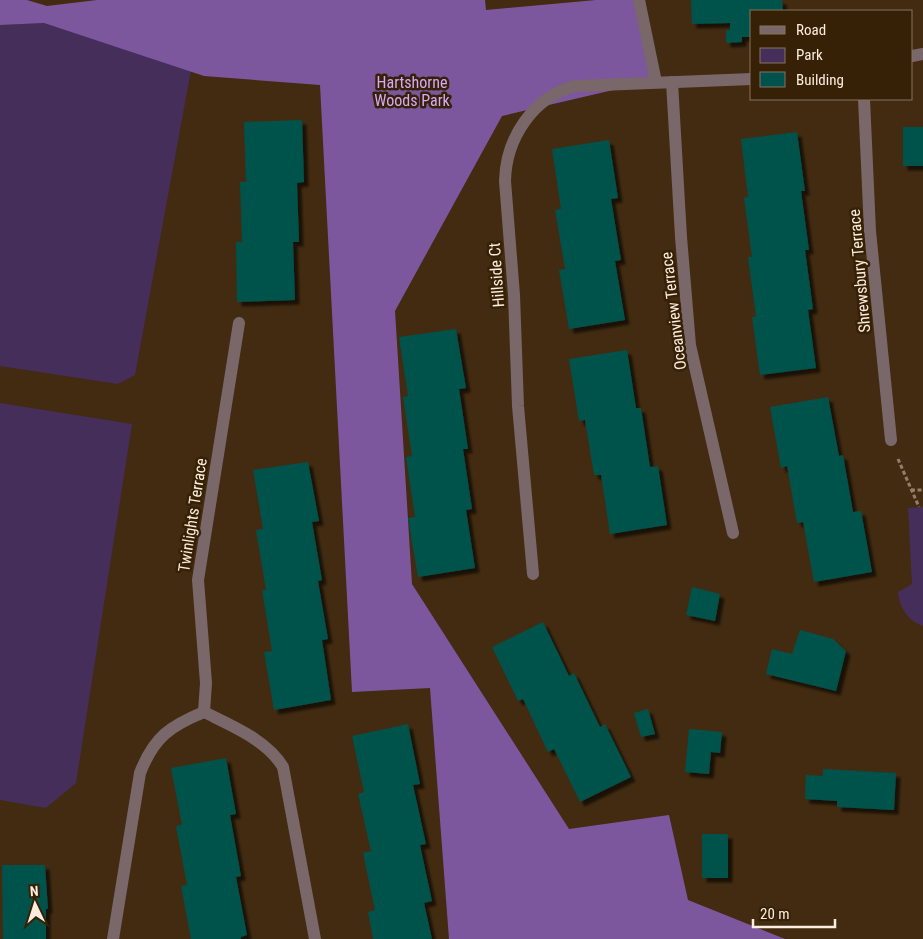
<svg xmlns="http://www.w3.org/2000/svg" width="923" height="939" font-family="'Roboto Condensed',sans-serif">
  <defs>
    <filter id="shadow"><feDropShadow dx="4.5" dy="4.5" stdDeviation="1" flood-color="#0009"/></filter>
  </defs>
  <rect width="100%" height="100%" fill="#422b10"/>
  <g fill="#462e5b">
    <polygon points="44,23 191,70 135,375 118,384 0,366 0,25"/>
    <polygon points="0,403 132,424 76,783 46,808 0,800"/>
    <path d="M923 507V626C908 621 899 607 898 592L912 584 908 508Z"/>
  </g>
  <polygon fill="#7c579e" points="0,0 27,0 47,6 97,0 485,0 486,10 596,0 635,0 652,81 502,116 395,311 412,584 569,829 669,815 688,900 785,939 449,939 430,688 352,692 320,85 204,76 44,23 0,25"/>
  <g fill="#00524c" filter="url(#shadow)">
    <polygon points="691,0 782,0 783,11 752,11 752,37 742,37 742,42 726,43 726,30 730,30 730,23 692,24"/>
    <polygon points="302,120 304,182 297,183 299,242 293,242 295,300 237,302 236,242 242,242 240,182 246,182 244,122"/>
    <rect x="903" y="127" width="20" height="39"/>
    <polygon points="797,132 805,191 801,191 809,250 805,250 813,309 808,310 816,368 760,375 752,317 756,317 748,257 752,257 744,198 748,197 741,139"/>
    <polygon points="609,140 618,198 611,199 621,260 615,261 625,320 569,329 559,270 565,269 555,210 561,209 552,149"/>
    <polygon points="456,329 466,388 459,389 468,449 463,449 472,509 466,510 475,568 418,577 408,518 415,517 406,457 412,456 403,397 408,396 399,337"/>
    <polygon points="627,350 636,408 641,408 650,467 658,466 667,525 610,534 601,475 594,475 585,420 579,421 569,359"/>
    <polygon points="828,397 839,456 843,455 853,512 861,511 872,572 814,582 803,522 797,523 787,466 781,468 770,407"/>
    <polygon points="308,462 319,521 312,522 322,580 318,581 328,639 322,640 331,700 274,710 264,652 272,651 262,590 266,590 256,530 263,529 253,470"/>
    <polygon points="692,587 720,594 715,621 686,615"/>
    <polygon points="543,622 569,676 574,673 600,727 605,724 631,777 580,802 554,749 548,752 523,699 518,701 492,647"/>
    <polygon points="800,630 833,639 846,651 836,691 766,674 772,649 792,654"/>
    <polygon points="648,709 655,734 641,737 634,713"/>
    <polygon points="408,724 420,784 413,785 426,844 420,845 432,901 424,903 432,939 373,939 368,912 375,910 363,853 371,851 358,794 364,792 352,736"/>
    <polygon points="689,729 722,732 720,753 711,752 709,774 685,772"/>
    <polygon points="226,758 236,814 230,815 241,876 236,877 247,935 241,937 241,939 191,939 181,886 187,885 176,826 182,825 171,768"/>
    <polygon points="823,769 896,773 894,810 837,807 837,801 805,799 806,775 823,776"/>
    <rect x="702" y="834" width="26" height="44"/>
    <polygon points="2,865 45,865 48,909 46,909 46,939 3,939"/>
  </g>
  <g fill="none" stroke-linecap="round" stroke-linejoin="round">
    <g stroke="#937f69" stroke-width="3" stroke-dasharray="4 2.5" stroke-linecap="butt">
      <polyline points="898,459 919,507"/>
      <polyline points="911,490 923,490"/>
    </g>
    <g stroke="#79676a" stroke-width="12">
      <polyline points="204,712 206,683 198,580 239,323"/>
      <path d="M113 939 140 773C154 737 170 726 204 712 232 726 267 740 283 767L315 939"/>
    </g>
    <g stroke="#79676a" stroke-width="12">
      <polyline points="639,0 656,82"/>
      <polyline points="912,56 923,54"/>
      <polyline points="672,82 681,237 690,345 733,533"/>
      <polyline points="864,99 870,231 891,440"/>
      <path d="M533 574 518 406 514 295 505 181C506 138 533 97 575 86L752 79"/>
    </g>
  </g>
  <g text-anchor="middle" stroke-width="5" stroke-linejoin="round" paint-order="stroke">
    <g font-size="16" fill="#d2aaf9" stroke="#372106">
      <text x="412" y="88">Hartshorne<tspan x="412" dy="18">Woods Park</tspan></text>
    </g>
    <g font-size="16" fill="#fdedde" stroke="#372106">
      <text transform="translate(859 271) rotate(-95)" y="6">Shrewsbury Terrace</text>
      <text transform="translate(496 275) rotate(-94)" y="6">Hillside Ct</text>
      <text transform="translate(673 311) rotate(-97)" y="6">Oceanview Terrace</text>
      <text transform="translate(192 515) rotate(-81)" y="6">Twinlights Terrace</text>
    </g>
  </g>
  <rect x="750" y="10" width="162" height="90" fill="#372106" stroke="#86735c"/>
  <rect x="760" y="26" width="25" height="8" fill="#79676a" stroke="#86735c"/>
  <text x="796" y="35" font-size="15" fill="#fdedde">Road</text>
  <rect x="760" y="48" width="25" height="15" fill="#462e5b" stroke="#86735c"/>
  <text x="796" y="60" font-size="15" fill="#fdedde">Park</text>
  <rect x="760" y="72" width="25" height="15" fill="#00524c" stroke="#86735c"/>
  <text x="796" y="85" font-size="15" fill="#fdedde">Building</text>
  <g transform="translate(35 904) rotate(356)" stroke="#372106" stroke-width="4" paint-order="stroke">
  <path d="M0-4L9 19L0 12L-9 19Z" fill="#fdedde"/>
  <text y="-8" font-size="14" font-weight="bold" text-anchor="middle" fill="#fdedde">N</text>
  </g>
  <path d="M753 919v8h82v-8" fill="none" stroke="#fdedde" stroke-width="2.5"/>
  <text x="760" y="919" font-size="15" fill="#fdedde" stroke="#372106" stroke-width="4" paint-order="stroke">20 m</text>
</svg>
